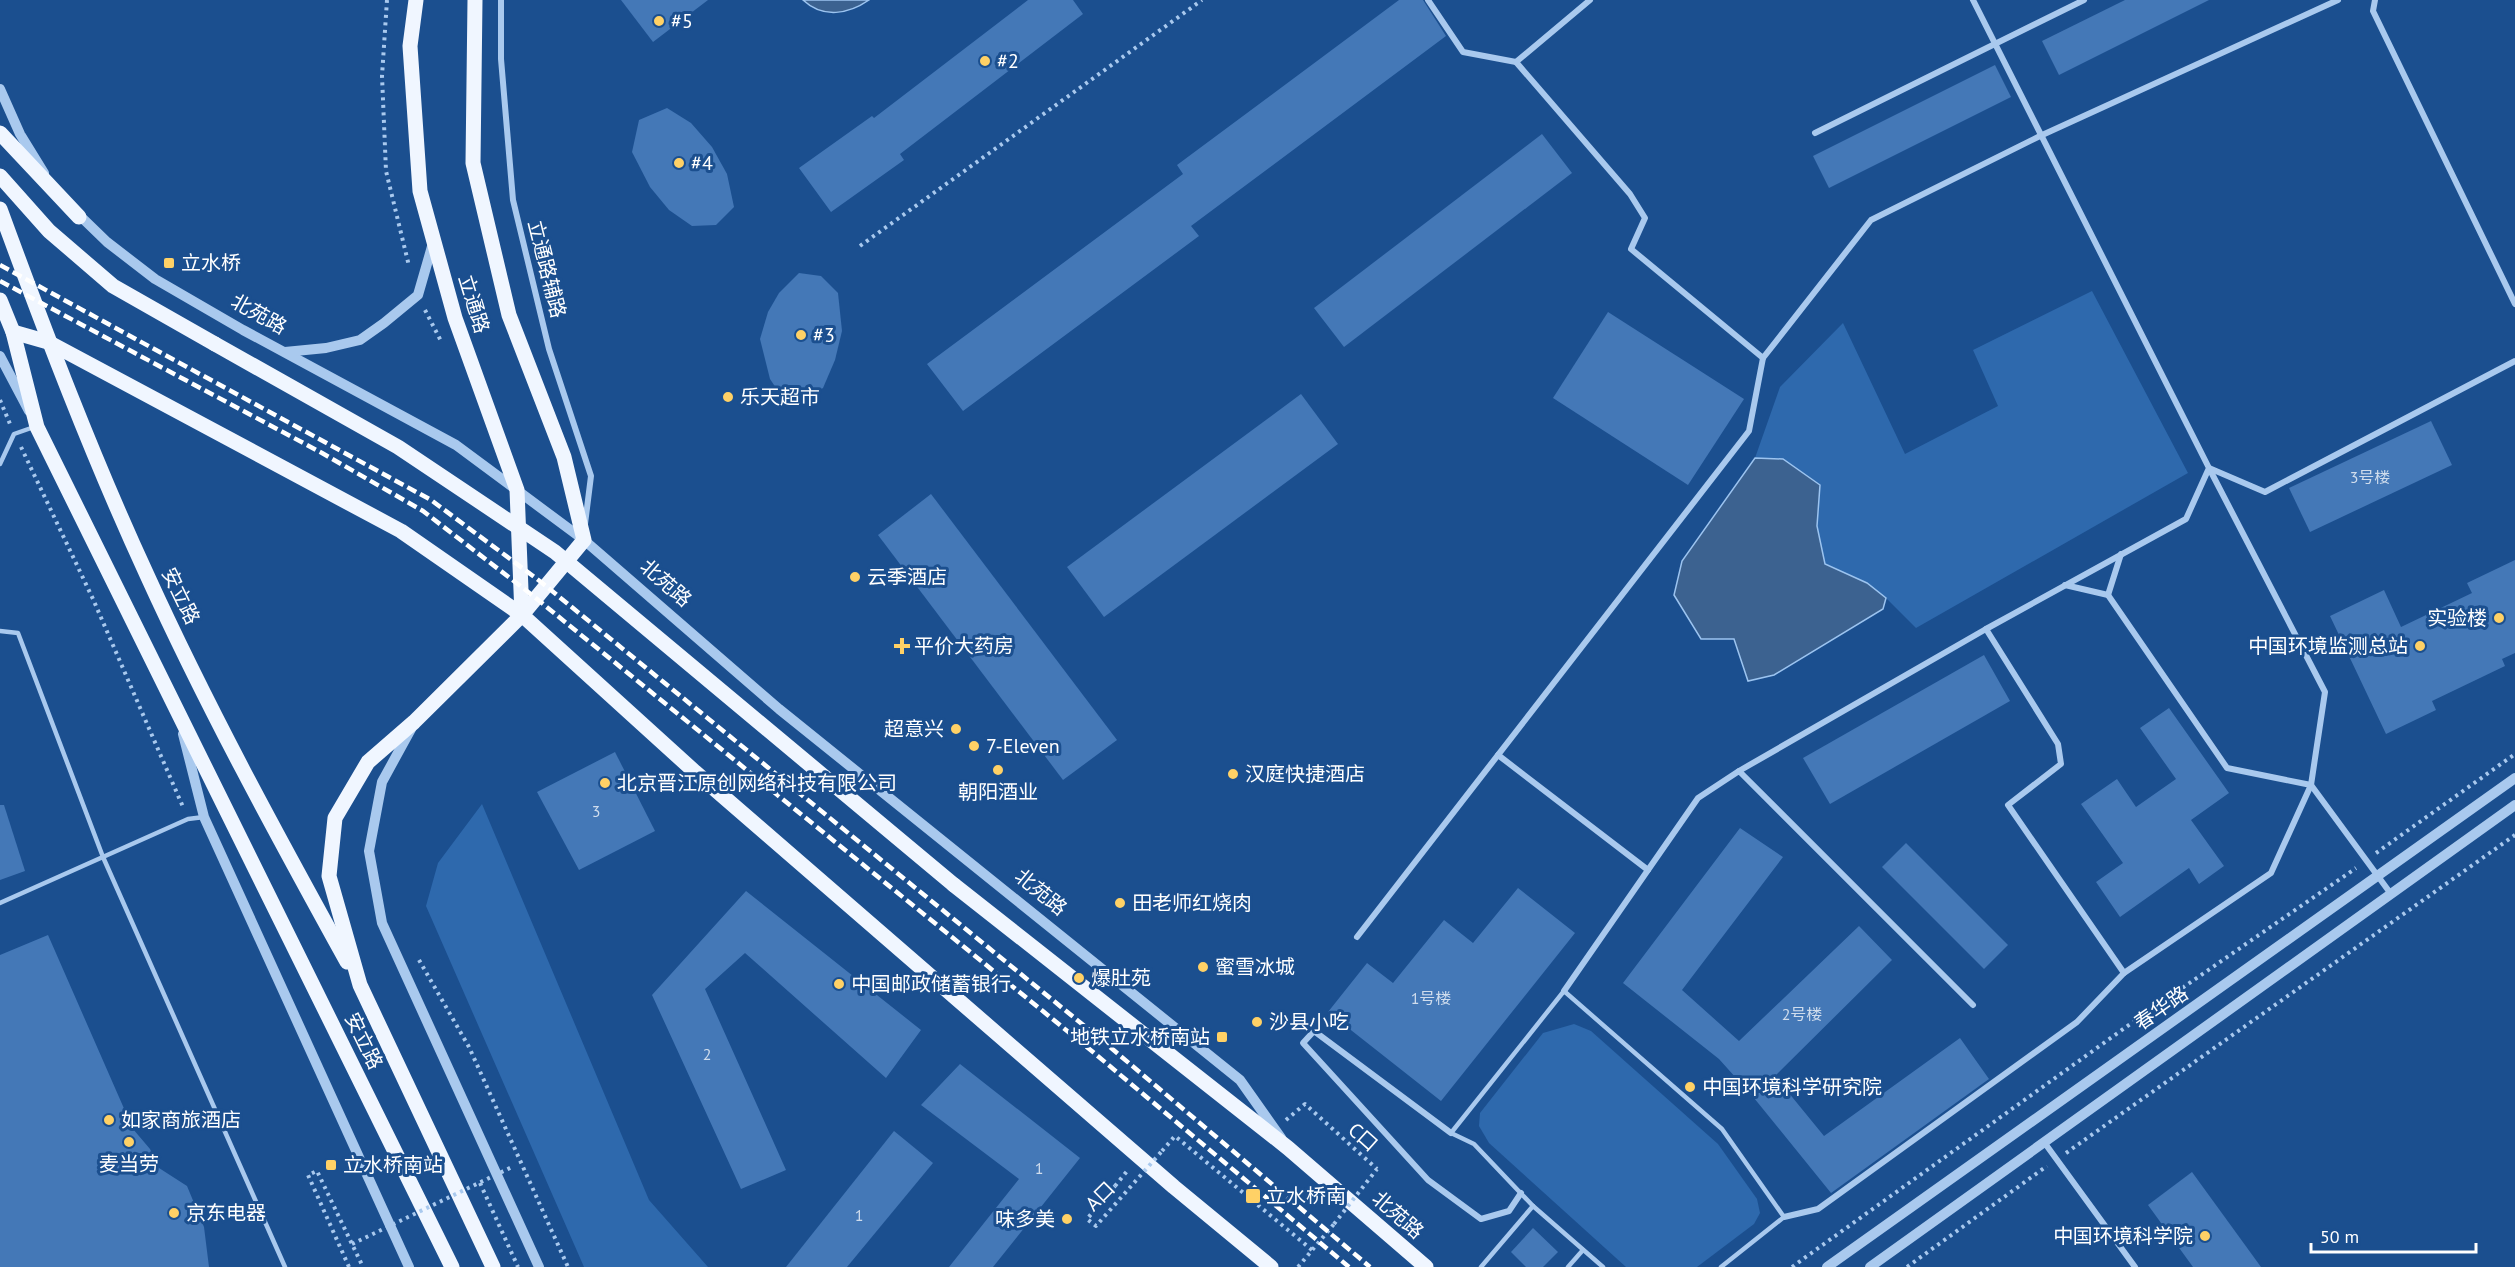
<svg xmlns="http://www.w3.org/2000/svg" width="2515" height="1267" font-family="'PT Sans','Noto Sans SC',sans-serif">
  <rect width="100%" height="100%" fill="#1b4f8f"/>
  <g fill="#2e69ad">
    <polygon points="2092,291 2188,473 1916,628 1886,598 1867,584 1825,564 1817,526 1820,485 1783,459 1755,458 1780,387 1843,323 1905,454 1998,406 1973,350"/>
    <polygon points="482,804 649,1200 708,1267 584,1267 426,906 438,863"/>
    <polygon points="1574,1024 1591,1031 1718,1144 1757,1199 1760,1213 1754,1224 1697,1267 1626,1267 1489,1143 1479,1126 1480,1113 1543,1033"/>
  </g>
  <g fill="#3c6290" stroke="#9cc4f0" stroke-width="1.5">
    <path d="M803 0H869C849 14 823 19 803 0Z"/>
    <polygon points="1755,458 1783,459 1820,485 1817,526 1825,564 1867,583 1886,598 1883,609 1774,675 1748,681 1734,639 1701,639 1674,595 1682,561"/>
  </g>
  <g fill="#4478b7">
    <polygon points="621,0 708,0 653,42"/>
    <polygon points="1028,0 1073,0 1083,14 900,154 904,160 831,212 799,168 872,116 874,118"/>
    <polygon points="1399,0 1423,0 1446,36 1191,226 1199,236 963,411 927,364 1183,174 1177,165"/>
    <polygon points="2125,0 2209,0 2059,75 2042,41"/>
    <polygon points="1995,65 2011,97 1829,188 1813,156"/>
    <polygon points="667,108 691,123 712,147 727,174 734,207 716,225 692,226 669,210 650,187 632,152 639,120"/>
    <polygon points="1542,134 1572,173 1344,347 1314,308"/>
    <polygon points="799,273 821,276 838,293 842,331 835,360 823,388 801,401 784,400 770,379 760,339 768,312 779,293"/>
    <polygon points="1608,312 1744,399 1688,485 1553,398"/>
    <polygon points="1301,394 1338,444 1104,617 1067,567"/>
    <polygon points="2431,421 2452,465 2310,532 2289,488"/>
    <polygon points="931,494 1117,740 1063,780 878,535"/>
    <polygon points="2515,560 2515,653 2502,659 2505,666 2432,701 2436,710 2386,734 2330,616 2384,590 2401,627 2472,593 2467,583"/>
    <polygon points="1984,655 2010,701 1830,804 1803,758"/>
    <polygon points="2169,708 2229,793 2191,820 2224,866 2199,884 2189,868 2120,917 2096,882 2123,863 2081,804 2117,779 2136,807 2176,779 2140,728"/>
    <polygon points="615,752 655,831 579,870 537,792"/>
    <polygon points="0,805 4,805 25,871 0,880"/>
    <polygon points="1740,828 1783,857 1682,990 1739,1041 1859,926 1892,960 1775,1076 1824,1136 1960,1038 1989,1079 1831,1193 1754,1098 1719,1059 1623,983"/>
    <polygon points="1906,843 2008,945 1984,969 1882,867"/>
    <polygon points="1518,888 1575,933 1441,1101 1328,1012 1367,963 1393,983 1444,920 1473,943"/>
    <polygon points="746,891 921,1030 886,1078 745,953 705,989 786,1170 741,1189 652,995"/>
    <polygon points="48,935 133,1129 150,1149 159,1168 187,1186 204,1227 209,1267 0,1267 0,955"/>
    <polygon points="960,1064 1080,1158 993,1267 949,1267 1019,1179 921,1105"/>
    <polygon points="894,1131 933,1163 847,1267 786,1267"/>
    <polygon points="2192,1172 2261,1267 2193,1267 2148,1205"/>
    <polygon points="1533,1228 1558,1252 1543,1267 1526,1267 1511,1252"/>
  </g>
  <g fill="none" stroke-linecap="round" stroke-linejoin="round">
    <g stroke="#a9c9ee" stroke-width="4" stroke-dasharray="3 4.5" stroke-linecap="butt">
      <polyline points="387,0 382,76 386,171 409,266"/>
      <polyline points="860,246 1202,0"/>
      <polyline points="425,310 442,343"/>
      <polyline points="0,400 10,424"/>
      <polyline points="21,447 93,599 183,807"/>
      <polyline points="2376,853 2515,754"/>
      <polyline points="419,960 469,1047 568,1267"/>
      <polyline points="1286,1120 1305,1104 1377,1169"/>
      <polyline points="1162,1151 1175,1136 1312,1250"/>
      <polyline points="2066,1153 2515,835"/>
      <polyline points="480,1183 518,1267"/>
      <polyline points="1115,1186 1128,1170"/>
      <polyline points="349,1267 308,1175 317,1171 363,1267"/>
      <polyline points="1298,1267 1334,1224"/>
      <polyline points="1792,1267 2133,1022 2356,868"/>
      <polyline points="1907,1267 2047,1166"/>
    </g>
    <g stroke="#a9c9ee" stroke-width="4.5">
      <polyline points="0,464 14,434 34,427"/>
      <polyline points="0,631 18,633 103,857 285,1267"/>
      <polyline points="0,903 188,819 204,817"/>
      <polyline points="1481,1267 1533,1206"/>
      <polyline points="1568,1267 1583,1250"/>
      <polyline points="1603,1267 1533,1206 1474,1144 1451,1133 1564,991 1722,1129 1784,1217 1721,1267"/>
    </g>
    <g stroke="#a9c9ee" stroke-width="6">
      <polyline points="501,0 501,59 513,200 549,349 591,476 585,524"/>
      <polyline points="1428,0 1463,52 1516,62"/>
      <polyline points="1590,0 1516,62 1630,194 1645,218 1631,249 1763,358 1871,220 2040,136 2338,0"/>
      <polyline points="1973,0 2209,468 2186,519 1986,629 2058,744 2061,764 2008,805 2124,973 2271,873 2311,785 2325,692 2209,468"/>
      <polyline points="2375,0 2373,11 2515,304"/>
      <polyline points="1815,133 2084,0"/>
      <polyline points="2209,468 2265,492 2515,361"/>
      <polyline points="2065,585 2108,595 2121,554"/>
      <polyline points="2108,595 2227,768 2311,785 2391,894"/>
      <polyline points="1498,755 1648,870"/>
      <polyline points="1739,771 1986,629"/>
      <polyline points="1357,937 1749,431 1763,358"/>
      <polyline points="1564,991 1698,798 1739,771 1973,1005"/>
      <polyline points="1451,1133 1314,1031 1303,1043 1428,1180 1481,1219 1509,1211 1521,1193"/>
      <polyline points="2044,1142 2135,1267"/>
      <polyline points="1784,1217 1818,1209 2077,1022 2124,973"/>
    </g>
    <g stroke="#a9c9ee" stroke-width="10">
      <polyline points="0,89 20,134 44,173"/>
      <polyline points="75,211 107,242 155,279 243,330 456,445 584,540 779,709 1240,1080 1281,1138"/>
      <polyline points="285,352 326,348 360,340 384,323 418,295 433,243"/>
      <polyline points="0,356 29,411"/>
      <polyline points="411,729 382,782 369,851 382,923 539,1267"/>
      <polyline points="183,734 204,817 409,1267"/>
      <polyline points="1827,1267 2515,778"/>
      <polyline points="1870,1267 2515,805"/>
    </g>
    <g stroke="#f0f6ff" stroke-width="15">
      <polyline points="416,0 410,46 420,191 455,318 517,490 522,615"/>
      <polyline points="475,0 473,163 509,315 564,457 584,540 522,615 414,722 368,762 335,818 329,876 360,985 493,1267"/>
      <polyline points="0,133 79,217"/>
      <polyline points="0,176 49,231 113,286 215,344"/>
      <path d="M0 209C45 332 92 456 147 575 207 707 277 835 347 962"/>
      <polyline points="0,300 13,332 37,427 452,1267"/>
      <polyline points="13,332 48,342 401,531 522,615 695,772 1174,1187 1271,1267"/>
      <polyline points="954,885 1288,1148 1426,1267"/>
    </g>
    <g stroke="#fff" stroke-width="4.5" stroke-dasharray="10 4.5" stroke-linecap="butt">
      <polyline points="0,265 431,500 541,582 1104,1042 1370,1267"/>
      <polyline points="0,281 322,453 423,511 532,595 1093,1052 1349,1267"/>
    </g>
    <g stroke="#a9c9ee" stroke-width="4" stroke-dasharray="3 4.5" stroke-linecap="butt">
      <polyline points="1115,1186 1087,1219 1096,1226 1162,1151"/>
      <polyline points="1334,1224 1377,1169"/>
      <polyline points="352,1244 512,1167"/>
    </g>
    <polyline stroke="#f0f6ff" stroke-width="15" points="215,344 398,447 555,552 954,885"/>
  </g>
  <g fill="#ffd166" stroke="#1b4f8f" stroke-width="2">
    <circle cx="659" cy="21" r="6"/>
    <circle cx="985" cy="61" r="6"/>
    <circle cx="679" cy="163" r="6"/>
    <rect x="163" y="257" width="12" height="12" rx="3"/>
    <circle cx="801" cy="335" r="6"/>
    <circle cx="728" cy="397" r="6"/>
    <circle cx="855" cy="577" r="6"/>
    <circle cx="2499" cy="618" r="6"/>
    <path d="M899 637h6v6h6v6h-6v6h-6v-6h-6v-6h6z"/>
    <circle cx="2420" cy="646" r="6"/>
    <circle cx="956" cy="729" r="6"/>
    <circle cx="974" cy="746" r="6"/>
    <circle cx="998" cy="770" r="6"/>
    <circle cx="1233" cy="774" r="6"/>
    <circle cx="605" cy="783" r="6"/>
    <circle cx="1120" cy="903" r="6"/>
    <circle cx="1203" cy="967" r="6"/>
    <circle cx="1079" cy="978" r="6"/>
    <circle cx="839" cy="984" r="6"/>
    <circle cx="1257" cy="1022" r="6"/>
    <rect x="1216" y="1031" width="12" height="12" rx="3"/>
    <circle cx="1690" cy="1087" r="6"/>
    <circle cx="109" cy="1120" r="6"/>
    <circle cx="129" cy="1142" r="6"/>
    <rect x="325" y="1159" width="12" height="12" rx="3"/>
    <rect x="1245" y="1188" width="16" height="16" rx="3"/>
    <circle cx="174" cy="1213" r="6"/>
    <circle cx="1067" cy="1219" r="6"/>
    <circle cx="2205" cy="1236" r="6"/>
  </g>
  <g text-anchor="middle" stroke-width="6" stroke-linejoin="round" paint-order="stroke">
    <g font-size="16" fill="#d0dded">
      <text x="2370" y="483">3号楼</text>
      <text x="596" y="817">3</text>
      <text x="1431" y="1004">1号楼</text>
      <text x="1802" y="1020">2号楼</text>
      <text x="707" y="1060">2</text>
      <text x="1039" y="1174">1</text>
      <text x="859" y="1221">1</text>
    </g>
    <g font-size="20" fill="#fff" stroke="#1b4f8f" text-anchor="start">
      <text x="671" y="28">#5</text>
      <text x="997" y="68">#2</text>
      <text x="691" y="170">#4</text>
      <text x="181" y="270">立水桥</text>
      <text x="813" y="342">#3</text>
      <text x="740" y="404">乐天超市</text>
      <text x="867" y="584">云季酒店</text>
      <text x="2487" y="625" text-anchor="end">实验楼</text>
      <text x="914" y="653">平价大药房</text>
      <text x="2408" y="653" text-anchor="end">中国环境监测总站</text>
      <text x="944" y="736" text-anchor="end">超意兴</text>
      <text x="986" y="753">7-Eleven</text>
      <text x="1245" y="781">汉庭快捷酒店</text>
      <text x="617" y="790">北京晋江原创网络科技有限公司</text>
      <text x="998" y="799" text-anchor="middle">朝阳酒业</text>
      <text x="1132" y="910">田老师红烧肉</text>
      <text x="1215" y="974">蜜雪冰城</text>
      <text x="1091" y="985">爆肚苑</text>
      <text x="851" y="991">中国邮政储蓄银行</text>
      <text x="1269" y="1029">沙县小吃</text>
      <text x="1210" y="1044" text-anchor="end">地铁立水桥南站</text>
      <text x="1702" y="1094">中国环境科学研究院</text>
      <text x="121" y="1127">如家商旅酒店</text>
      <text x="129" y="1171" text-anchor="middle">麦当劳</text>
      <text x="343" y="1172">立水桥南站</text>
      <text x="1266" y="1203">立水桥南</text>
      <text x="186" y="1220">京东电器</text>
      <text x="1055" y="1226" text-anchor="end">味多美</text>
      <text x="2193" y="1243" text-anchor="end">中国环境科学院</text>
    </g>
    <g font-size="20" fill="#fff" stroke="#1b4f8f">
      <text transform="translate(547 269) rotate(76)" y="7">立通路辅路</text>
      <text transform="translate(474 304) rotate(73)" y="7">立通路</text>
      <text transform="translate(259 314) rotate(29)" y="7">北苑路</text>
      <text transform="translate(666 583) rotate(41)" y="7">北苑路</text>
      <text transform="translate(181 596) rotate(64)" y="7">安立路</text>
      <text transform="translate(1041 892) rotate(39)" y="7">北苑路</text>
      <text transform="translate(2161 1008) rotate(-35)" y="7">春华路</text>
      <text transform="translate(364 1041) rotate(64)" y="7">安立路</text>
      <text transform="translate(1363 1137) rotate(42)" y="7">C口</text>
      <text transform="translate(1100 1196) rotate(-45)" y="7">A口</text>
      <text transform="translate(1398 1215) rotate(41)" y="7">北苑路</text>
    </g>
  </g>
  <path d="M2311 1243v9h165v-9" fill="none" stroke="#ffffff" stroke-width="3"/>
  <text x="2320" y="1243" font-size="18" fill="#ffffff" stroke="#1b4f8f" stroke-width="4.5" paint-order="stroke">50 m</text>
</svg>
